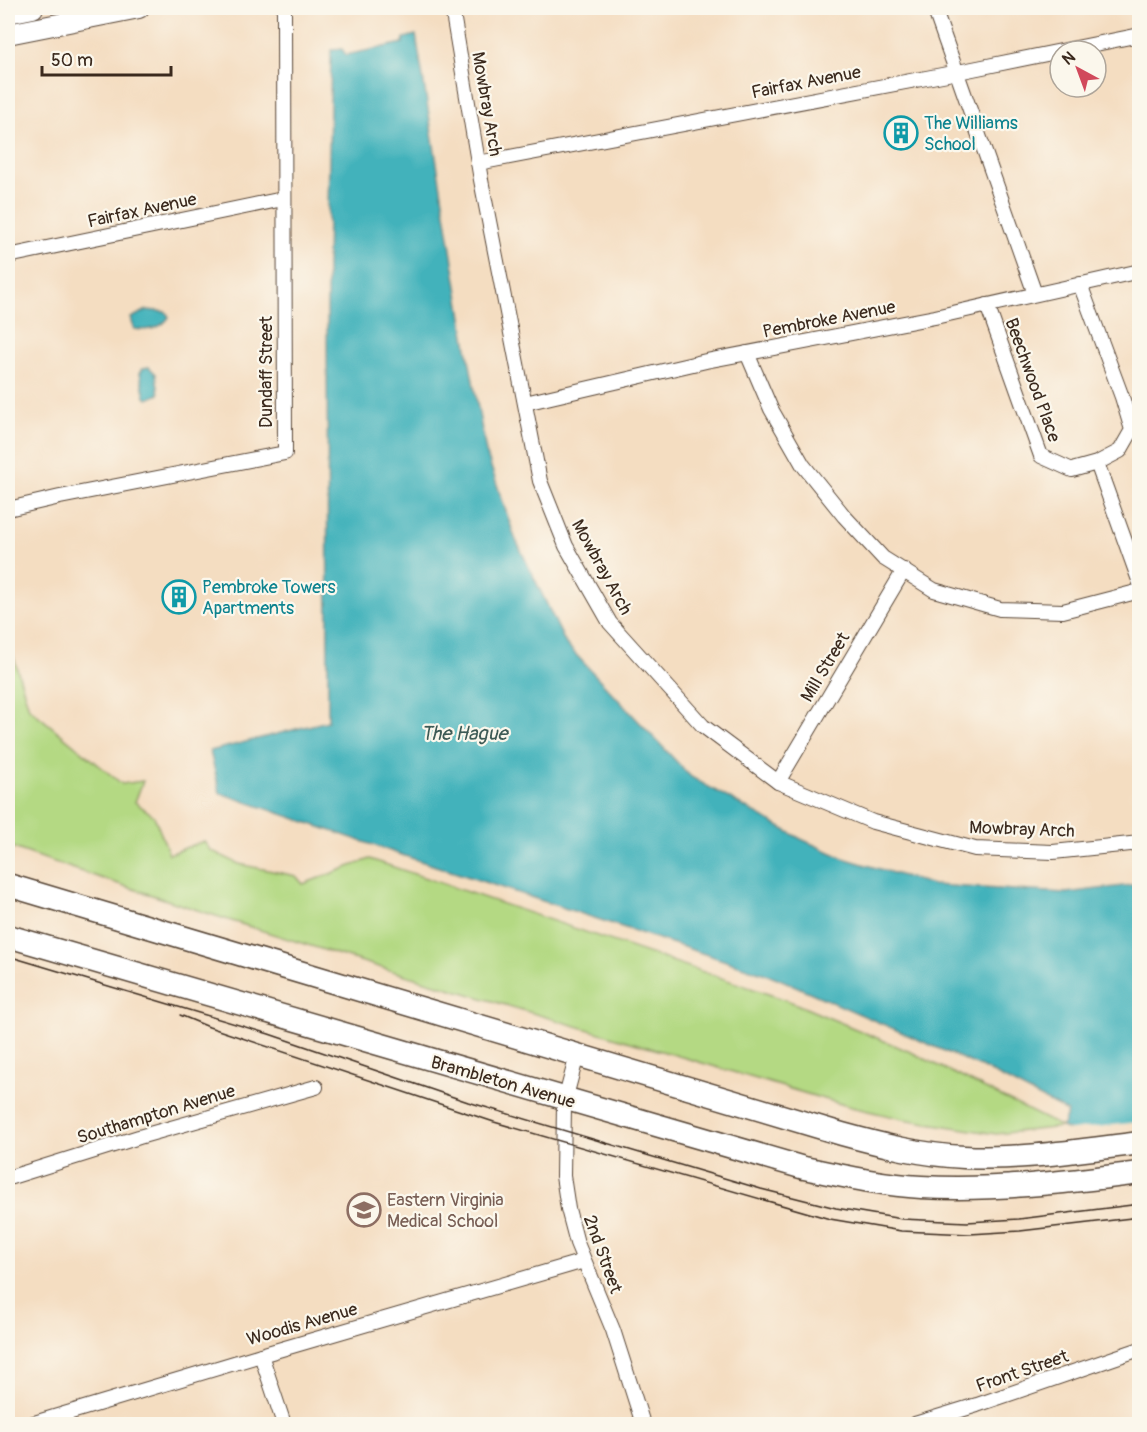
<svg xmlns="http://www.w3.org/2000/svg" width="1147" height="1432" font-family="Pangolin,sans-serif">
  <rect width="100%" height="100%" fill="#fbf7ec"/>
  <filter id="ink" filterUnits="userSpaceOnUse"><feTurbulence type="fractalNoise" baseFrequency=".0167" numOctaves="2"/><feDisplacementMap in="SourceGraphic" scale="12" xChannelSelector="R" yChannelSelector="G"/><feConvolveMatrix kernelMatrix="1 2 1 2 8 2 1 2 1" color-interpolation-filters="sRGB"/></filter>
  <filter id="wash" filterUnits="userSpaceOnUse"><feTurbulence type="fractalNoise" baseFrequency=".008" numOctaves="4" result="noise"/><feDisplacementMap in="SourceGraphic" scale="24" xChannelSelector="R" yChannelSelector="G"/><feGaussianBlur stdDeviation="1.35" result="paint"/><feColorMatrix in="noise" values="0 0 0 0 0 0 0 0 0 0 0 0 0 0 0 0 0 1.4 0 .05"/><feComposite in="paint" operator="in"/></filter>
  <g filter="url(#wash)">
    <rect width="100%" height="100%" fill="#f4ddc1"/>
    <path fill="#b4d983" stroke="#788250" stroke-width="1.5" d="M8 639 29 708 122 784 143 781 135 802 154 816 169 854 204 841 210 850 239 864 296 876 303 884 370 859 789 1001 913 1053 1062 1127 996 1134 903 1119 851 1107C569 1023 285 944 8 846Z"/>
    <g fill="#42b2bb" stroke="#3e6e6c" stroke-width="1.5">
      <polygon points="416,35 467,348 486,452 515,538 566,644 691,777 801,839 843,858 933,885 1066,893 1139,884 1139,1168 1062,1127 1068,1112 981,1067 775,977 405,856 220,793 210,751 328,721 327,268 331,50 342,49 346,55 403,43 404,38"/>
      <path d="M147 310 166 312 169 317C161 329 147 331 134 329L131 318Z"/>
      <polygon points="149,367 156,374 159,394 148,399 145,397 140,373 143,368"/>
    </g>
    <polygon fill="#f4ddc1" points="1139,1122 1140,1171 1063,1131"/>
  </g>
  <g filter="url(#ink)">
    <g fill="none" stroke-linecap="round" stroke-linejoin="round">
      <defs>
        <g id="street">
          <polyline points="452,8 481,180 540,481 566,546 610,623 703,726 778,782 873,822 975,849 1053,852 1140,843"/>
          <polyline points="934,8 1035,294"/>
          <polyline points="478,163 958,72 1140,35"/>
          <polyline points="8,256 283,199"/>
          <polyline points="987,305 1041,456 1072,470 1097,463 1120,451 1132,430 1122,397 1080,284"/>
          <polyline points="747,353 771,409 803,465 844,516 883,558 934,590 1000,609 1063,611 1140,591"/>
          <polyline points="525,403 706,361 935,317 1140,271"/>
          <polyline points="1097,463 1140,583"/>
          <polyline points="8,509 60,497 285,453 284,8"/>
          <polyline points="778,782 904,570"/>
          <polyline points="577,1055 564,1104 563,1176 568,1209 577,1243 613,1330 643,1424"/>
          <polyline points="8,1178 139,1137 316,1087"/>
          <polyline points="261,1355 284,1424"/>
          <polyline points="31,1424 261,1355 584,1261"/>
          <polyline points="915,1424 977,1405 1140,1349"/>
        </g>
        <g id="secondary">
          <polyline points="8,13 33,8"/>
          <polyline points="8,34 139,8"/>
        </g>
        <g id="primary">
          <path d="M8 885 842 1134C882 1145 922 1155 964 1157 1023 1160 1082 1150 1140 1143"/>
          <path d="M8 936 804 1168C843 1176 882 1185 921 1187 994 1191 1067 1182 1140 1173"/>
        </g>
      </defs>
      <use href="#street" stroke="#574536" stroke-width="16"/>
      <use href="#secondary" stroke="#574536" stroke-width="22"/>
      <use href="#primary" stroke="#574536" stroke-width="25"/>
      <use href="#street" stroke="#fff" stroke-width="14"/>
      <use href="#secondary" stroke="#fff" stroke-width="20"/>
      <use href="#primary" stroke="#fff" stroke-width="22"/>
      <g stroke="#3b2a1e" stroke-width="1.5">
        <polyline points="8,956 269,1034 468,1102 761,1189 836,1208 902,1219 967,1222 1019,1219 1140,1204"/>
        <polyline points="180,1015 209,1027 494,1122 830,1219 901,1231 970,1234 1020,1231 1140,1217"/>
      </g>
    </g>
  </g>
  <defs>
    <symbol id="building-ring" viewBox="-11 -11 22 22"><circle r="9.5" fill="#fbf7ec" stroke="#0f9aa8" stroke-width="1.5"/><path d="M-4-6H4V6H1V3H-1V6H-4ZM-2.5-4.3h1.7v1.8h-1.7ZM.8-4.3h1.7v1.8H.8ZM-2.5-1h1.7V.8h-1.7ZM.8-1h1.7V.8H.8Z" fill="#0f9aa8"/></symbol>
    <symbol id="university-ring" viewBox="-11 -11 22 22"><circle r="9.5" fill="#fbf7ec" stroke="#8d6e63" stroke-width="1.5"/><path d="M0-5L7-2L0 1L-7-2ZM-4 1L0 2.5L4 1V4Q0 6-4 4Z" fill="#8d6e63"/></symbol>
  </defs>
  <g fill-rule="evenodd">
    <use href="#building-ring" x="882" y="114" width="38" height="38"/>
    <use href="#building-ring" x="160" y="578" width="38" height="38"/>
    <use href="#university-ring" x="345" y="1191" width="38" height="38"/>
  </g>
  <g text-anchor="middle" stroke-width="4.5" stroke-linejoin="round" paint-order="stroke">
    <g font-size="18" fill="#3b2a1e" stroke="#fbf7ec">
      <text transform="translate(806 82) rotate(-11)" y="6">Fairfax Avenue</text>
      <text transform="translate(487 104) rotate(80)" y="6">Mowbray Arch</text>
      <text transform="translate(142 210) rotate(-12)" y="6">Fairfax Avenue</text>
      <text transform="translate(829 319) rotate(-11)" y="6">Pembroke Avenue</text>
      <text transform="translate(266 372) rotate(-90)" y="6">Dundaff Street</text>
      <text transform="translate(1033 380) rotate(70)" y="6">Beechwood Place</text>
      <text transform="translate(602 567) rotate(61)" y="6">Mowbray Arch</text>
      <text transform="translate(825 667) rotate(-59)" y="6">Mill Street</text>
      <text transform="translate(1022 829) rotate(2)" y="6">Mowbray Arch</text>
      <text transform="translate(503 1082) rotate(16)" y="6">Brambleton Avenue</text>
      <text transform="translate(156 1114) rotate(-17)" y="6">Southampton Avenue</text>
      <text transform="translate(603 1254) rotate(70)" y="6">2nd Street</text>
      <text transform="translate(302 1324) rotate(-16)" y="6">Woodis Avenue</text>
      <text transform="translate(1022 1371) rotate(-19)" y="6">Front Street</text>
    </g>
    <g font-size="18" fill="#0d838f" stroke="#fbf7ec" text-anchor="start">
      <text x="924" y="129">The Williams<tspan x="924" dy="21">School</tspan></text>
      <text x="202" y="593">Pembroke Towers<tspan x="202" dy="21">Apartments</tspan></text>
    </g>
    <g font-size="18" fill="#785e54" stroke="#fbf7ec" text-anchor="start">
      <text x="387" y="1206">Eastern Virginia<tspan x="387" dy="21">Medical School</tspan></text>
    </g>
    <g font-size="20" font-style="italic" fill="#3d5a55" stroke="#fbf7ec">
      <text x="464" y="740">The Hague</text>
    </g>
  </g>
  <rect width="1147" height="1432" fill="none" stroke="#fbf7ec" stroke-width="30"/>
  <g transform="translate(1078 69) rotate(319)"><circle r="28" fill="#fbf7ec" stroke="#aea59a" stroke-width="1.5"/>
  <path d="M0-4.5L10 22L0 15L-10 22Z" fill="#d1495b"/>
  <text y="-9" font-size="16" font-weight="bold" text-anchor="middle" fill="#3b2a1e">N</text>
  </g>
  <path d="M42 66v9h129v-9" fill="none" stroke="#3b2a1e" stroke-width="3"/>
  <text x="51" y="66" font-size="18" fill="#3b2a1e" stroke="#fbf7ec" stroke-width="4.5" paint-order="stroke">50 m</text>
</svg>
